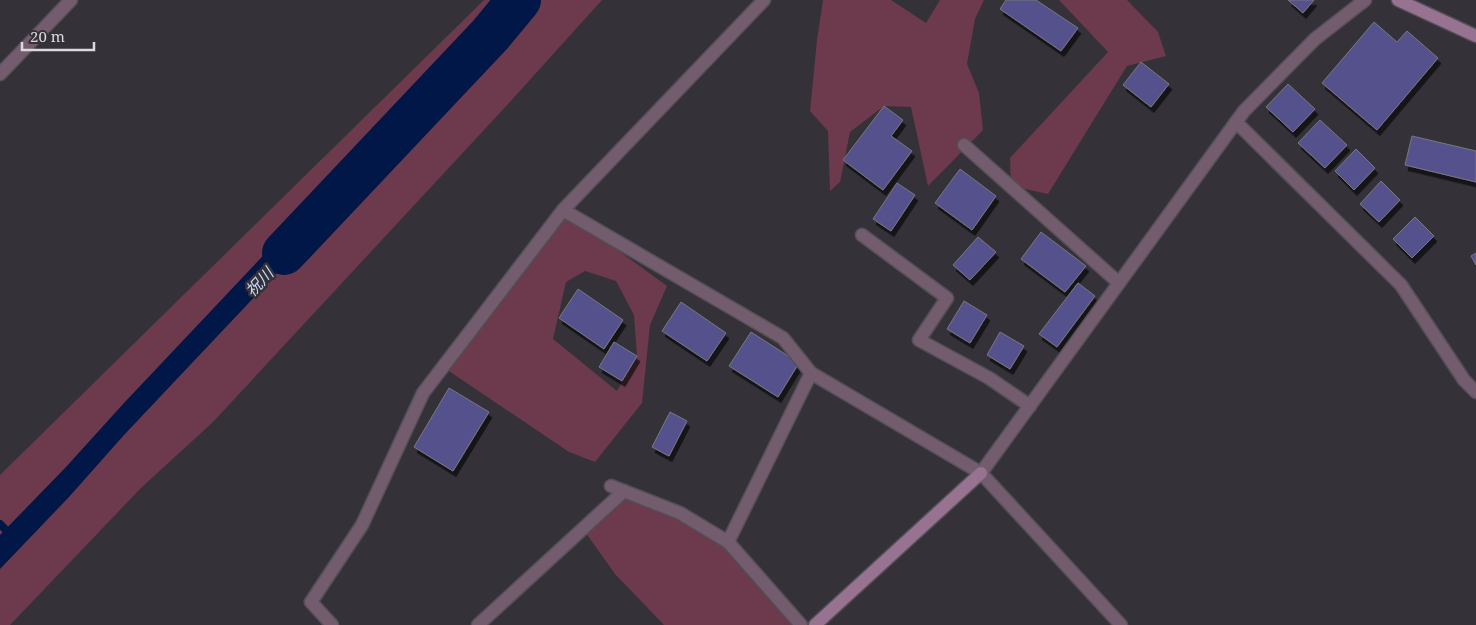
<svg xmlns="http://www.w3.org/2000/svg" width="1476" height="625" font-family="'Noto Serif','Noto Sans JP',serif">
  <defs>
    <filter id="shadow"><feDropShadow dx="3" dy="5.5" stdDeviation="0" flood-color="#0009"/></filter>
  </defs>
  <rect width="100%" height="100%" fill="#343138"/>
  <g fill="#6c3a4c" fill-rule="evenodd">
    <polygon points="484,0 602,0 509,103 213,422 141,488 10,625 0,625 0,475"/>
    <polygon points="823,0 891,0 926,23 940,0 984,0 975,19 967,64 979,93 983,130 928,186 911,107 884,106 850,132 840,182 830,191 828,131 810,111 817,40"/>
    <polygon points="1059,0 1127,0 1158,32 1166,56 1127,66 1048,194 1011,186 1010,158 1108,52"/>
    <path d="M563 210 667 286 650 325 642 403 595 462 569 452 443 367ZM585 271 616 281 634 315 637 356 617 391 553 339 566 282Z"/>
    <polygon points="624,491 728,542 797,625 664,625 615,574 583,529"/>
  </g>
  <polygon fill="#001747" points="327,188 326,221 124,435 69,497 0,569 0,535 66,467 124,403"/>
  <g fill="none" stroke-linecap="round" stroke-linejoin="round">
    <polyline stroke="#001747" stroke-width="8" points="0,524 11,535"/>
    <polyline stroke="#001747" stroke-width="44" points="284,253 490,35 519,0"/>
  </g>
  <g fill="#55518d" stroke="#787880" filter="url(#shadow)">
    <polygon points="1006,0 1036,0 1078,28 1061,51 1000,9"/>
    <polygon points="1288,0 1314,0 1303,13"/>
    <polygon points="1374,22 1397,42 1407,31 1438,58 1377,130 1322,83"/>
    <polygon points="1141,62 1169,84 1151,107 1123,85"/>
    <polygon points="1288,84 1315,109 1293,132 1266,107"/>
    <polygon points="884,106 903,120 891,136 912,151 883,190 843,160"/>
    <polygon points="1320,120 1347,145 1325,168 1298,143"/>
    <polygon points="1412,136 1476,151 1476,182 1405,165"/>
    <polygon points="1356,149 1375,168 1354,190 1335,171"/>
    <polygon points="960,169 996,196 972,230 935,203"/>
    <polygon points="1381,181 1400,200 1379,222 1360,204"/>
    <polygon points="897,183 915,195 891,231 873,219"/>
    <polygon points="1415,217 1434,236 1412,258 1393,239"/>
    <polygon points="1041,232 1086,266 1065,292 1021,259"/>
    <polygon points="978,237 996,252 970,280 953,265"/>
    <polygon points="1476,253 1476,265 1471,256"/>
    <polygon points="1078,283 1095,296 1057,347 1039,334"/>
    <polygon points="578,289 623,320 604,349 559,318"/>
    <polygon points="964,301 987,315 970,343 947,329"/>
    <polygon points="681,302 726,333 707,361 662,331"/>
    <polygon points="751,332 799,363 778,397 729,366"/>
    <polygon points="1000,332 1024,346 1010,369 987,355"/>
    <polygon points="614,342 637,356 622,381 599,367"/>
    <polygon points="449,388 489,412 453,471 414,447"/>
    <polygon points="670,412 687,421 669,456 652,447"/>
  </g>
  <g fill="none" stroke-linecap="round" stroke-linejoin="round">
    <defs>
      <g id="street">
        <polyline points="0,74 71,0"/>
        <polyline points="1236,122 1401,285 1464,380 1476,392"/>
        <polyline points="964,145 1119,283"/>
        <polyline points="563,210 783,338 811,373 981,473 1121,625"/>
        <polyline points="862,235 947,298 919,340 989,378 1030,406"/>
        <polyline points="981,473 1244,111 1315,39 1365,0"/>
        <polyline points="611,486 680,513 728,542 801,625"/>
        <polyline points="728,542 811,373"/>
        <polyline points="332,625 311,602 362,525 423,393 563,210 764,0"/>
        <polyline points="478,625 624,491"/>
      </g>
      <g id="secondary">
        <polyline points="1398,0 1476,36"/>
        <polyline points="815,625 981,473"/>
      </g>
    </defs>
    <use href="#street" stroke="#524f56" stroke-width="15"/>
    <use href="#secondary" stroke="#524f56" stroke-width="15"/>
    <use href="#street" stroke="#745c6f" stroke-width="12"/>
    <use href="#secondary" stroke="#987291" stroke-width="12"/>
  </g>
  <g text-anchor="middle" stroke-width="5" stroke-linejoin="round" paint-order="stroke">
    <g font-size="16" font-style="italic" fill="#c7dafb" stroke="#343138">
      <text transform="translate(259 282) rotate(-47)" y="6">祝川</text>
    </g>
  </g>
  <path d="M22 42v8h72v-8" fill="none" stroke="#dcd9de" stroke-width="2.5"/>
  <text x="30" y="42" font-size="15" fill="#dcd9de" stroke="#343138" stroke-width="4" paint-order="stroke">20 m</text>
</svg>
